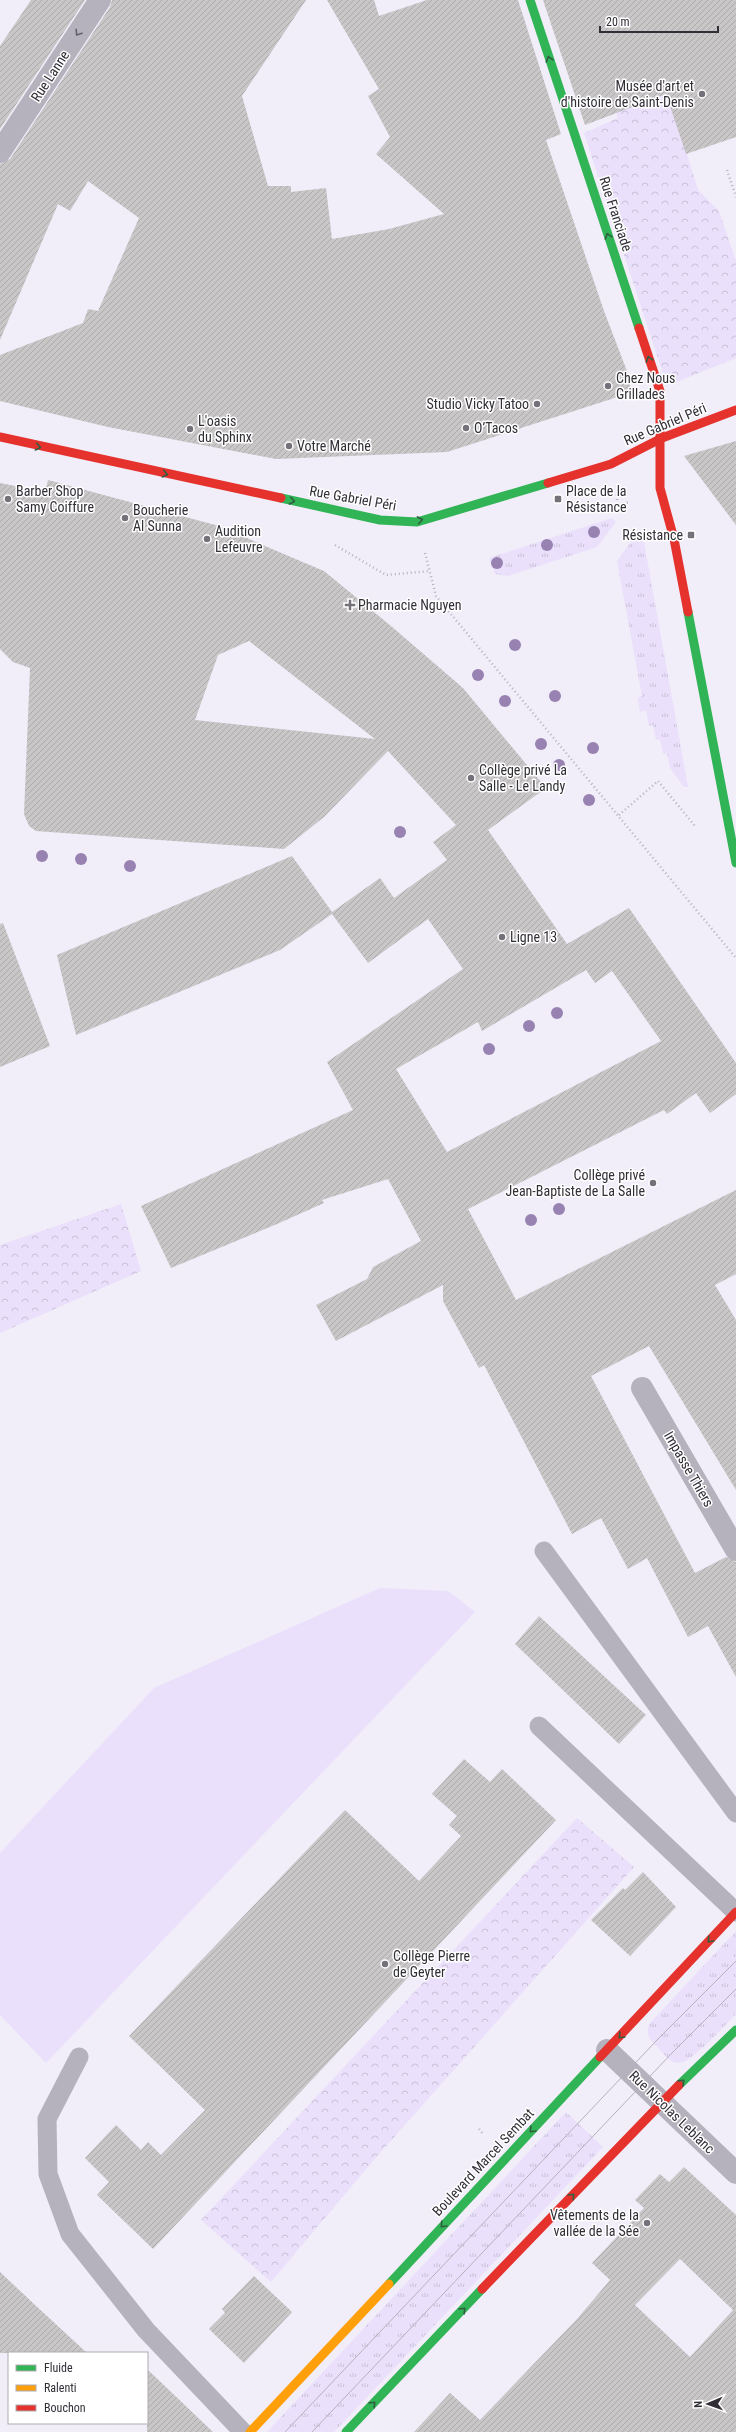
<svg xmlns="http://www.w3.org/2000/svg" width="736" height="2432" font-family="'Roboto Condensed',sans-serif">
  <defs>
    <pattern id="grass-tufts" width="24" height="20" patternUnits="userSpaceOnUse"><rect width="24" height="20" fill="#eae0fb"/><path d="M3 7l-1-3M5 7V3M7 7l1-3M15 17l-1-3M17 17v-4M19 17l1-3" fill="none" stroke="#c9c0d8"/></pattern>
    <pattern id="park-crowns" width="20" height="18" patternUnits="userSpaceOnUse"><rect width="20" height="18" fill="#eae0fb"/><path d="M2 6a3 3 0 1 1 6 0M12 15a3 3 0 1 1 6 0" fill="none" stroke="#c9c0d8"/></pattern>
    <pattern id="building-hatch" width="6" height="6" patternUnits="userSpaceOnUse"><rect width="6" height="6" fill="#c9c6c8"/><path d="M-1 1l2-2M0 6l6-6M5 7l2-2" fill="none" stroke="#adaaac"/></pattern>
  </defs>
  <rect width="100%" height="100%" fill="#f1edf9"/>
  <g fill="url(#grass-tufts)">
    <polygon points="612,518 616,522 597,547 508,576 495,574 489,558"/>
    <polygon points="636,535 644,542 688,787 684,787 670,768 667,753 663,754 660,739 656,740 653,725 649,726 646,710 640,712 638,698 642,696 617,561"/>
    <path d="M736 1931V2014C726 2024 691 2064 678 2063 670 2063 662 2052 657 2046 649 2039 645 2034 650 2023Z"/>
    <polygon points="566,2112 603,2147 334,2432 267,2432"/>
  </g>
  <g fill="url(#park-crowns)">
    <polygon points="665,82 698,190 719,211 736,261 736,358 667,386 584,133 618,118 611,97"/>
    <polygon points="121,1204 141,1271 0,1333 0,1245"/>
    <polygon points="577,1818 634,1867 372,2162 271,2282 201,2220"/>
  </g>
  <polygon fill="#eae0fb" points="380,1588 448,1591 475,1612 46,2063 0,2015 0,1853 154,1688"/>
  <g fill="url(#building-hatch)" fill-rule="evenodd">
    <polygon points="31,0 85,0 0,129 0,46"/>
    <polygon points="112,0 306,0 242,96 268,186 291,186 291,192 326,188 332,239 389,229 444,214 376,154 390,137 368,96 379,89 327,0 374,0 379,16 427,0 518,0 561,134 546,140 604,311 630,379 630,393 447,452 276,459 108,427 0,401 0,355 83,323 88,309 98,311 139,218 88,181 70,211 58,204 0,340 0,164 10,159 110,7"/>
    <polygon points="543,0 736,0 736,137 686,154 666,94 585,125"/>
    <polygon points="736,441 736,525 684,456"/>
    <path d="M48 480 219 526 279 552 324 571 391 626 463 688 546 788 488 830 567 944 629 908 736 1063V1094L710 1113 696 1093 667 1114 664 1110 468 1209 516 1300 736 1190V1274L715 1285 736 1320V1490L649 1346 591 1376 695 1573 726 1557 736 1562V1677L708 1626 688 1637 647 1558 628 1569 601 1518 572 1534 484 1365 479 1368 443 1301V1285L336 1341 316 1305 367 1279 373 1267 421 1241 388 1179 322 1200 324 1203 277 1224 171 1268 141 1206 353 1110 327 1062 463 969 428 919 368 963 332 914 280 950 76 1035 57 955 292 856 332 912 380 878 394 898 447 860 433 842 456 825 388 751 324 817 284 849 36 831 29 826 24 814 30 668 13 662 0 649V483L45 492ZM249 641 375 739 195 720 218 655ZM586 970 595 983 612 971 661 1041 447 1152 396 1069 478 1022 482 1031Z"/>
    <polygon points="3,923 50,1046 0,1067 0,924"/>
    <polygon points="539,1616 646,1715 619,1744 515,1644"/>
    <polygon points="464,1759 490,1782 502,1769 556,1820 153,2249 97,2195 109,2182 85,2158 116,2125 141,2150 148,2142 161,2155 205,2110 129,2036 345,1810 419,1881 461,1836 449,1825 457,1816 432,1794"/>
    <polygon points="643,1872 676,1907 630,1956 591,1920 623,1888 625,1890"/>
    <path d="M684 2167 736 2215V2432H414L450 2393 480 2420 577 2319 610 2280 592 2263 644 2208 635 2200 660 2174 669 2182ZM680 2259 733 2310 690 2357 635 2305Z"/>
    <polygon points="0,2272 34,2304 87,2353 0,2353"/>
    <polygon points="254,2276 292,2312 244,2363 209,2329 225,2313 222,2309"/>
    <polygon points="147,2369 213,2432 147,2432"/>
  </g>
  <g fill="none" stroke-linecap="round" stroke-linejoin="round">
    <g stroke="#b6b3bd" stroke-width="2.5" stroke-dasharray="1 3" stroke-linecap="butt">
      <polyline points="727,170 736,197"/>
      <polyline points="617,495 617,505 630,502"/>
      <polyline points="572,511 617,505"/>
      <polyline points="335,545 386,575 430,571"/>
      <polyline points="425,553 436,596 736,958"/>
      <polyline points="619,815 658,781 695,826"/>
      <polyline points="479,2129 484,2135"/>
    </g>
    <g stroke="#b5b1bd" stroke-width="19">
      <polyline points="544,1551 736,1813"/>
      <polyline points="539,1726 736,1912"/>
      <polyline points="79,2057 47,2119 48,2174 70,2234 146,2330 243,2432"/>
    </g>
    <g stroke="#b5b1bd" stroke-width="22">
      <polyline points="0,152 100,0"/>
      <polyline points="642,1388 736,1550"/>
      <polyline points="607,2050 736,2173"/>
    </g>
    <g stroke="#30b455" stroke-width="9">
      <polyline points="530,0 639,328"/>
      <polyline points="281,498 380,520 417,522 548,483"/>
      <polyline points="688,612 736,863"/>
      <polyline points="679,2085 736,2030"/>
      <polyline points="389,2284 600,2057"/>
      <polyline points="346,2432 482,2289"/>
    </g>
    <polyline stroke="#ff9f0a" stroke-width="9" points="250,2432 389,2284"/>
    <g stroke="#e5322d" stroke-width="9">
      <polyline points="639,328 660,391 660,488 674,539 688,612"/>
      <polyline points="0,437 281,498"/>
      <polyline points="548,483 611,464 662,438 736,410"/>
      <polyline points="600,2057 736,1912"/>
      <polyline points="482,2289 679,2085"/>
    </g>
    <g stroke="#b5b2bc" stroke-width="1">
      <polyline points="285,2432 658,2039 736,1961"/>
      <polyline points="312,2432 673,2052 736,1989"/>
    </g>
  </g>
  <g fill="#9782b2">
    <circle cx="594" cy="532" r="6"/>
    <circle cx="547" cy="545" r="6"/>
    <circle cx="497" cy="563" r="6"/>
    <circle cx="515" cy="645" r="6"/>
    <circle cx="478" cy="675" r="6"/>
    <circle cx="555" cy="696" r="6"/>
    <circle cx="505" cy="701" r="6"/>
    <circle cx="541" cy="744" r="6"/>
    <circle cx="593" cy="748" r="6"/>
    <circle cx="559" cy="765" r="6"/>
    <circle cx="589" cy="800" r="6"/>
    <circle cx="400" cy="832" r="6"/>
    <circle cx="42" cy="856" r="6"/>
    <circle cx="81" cy="859" r="6"/>
    <circle cx="130" cy="866" r="6"/>
    <circle cx="557" cy="1013" r="6"/>
    <circle cx="529" cy="1026" r="6"/>
    <circle cx="489" cy="1049" r="6"/>
    <circle cx="559" cy="1209" r="6"/>
    <circle cx="531" cy="1220" r="6"/>
  </g>
  <defs><path id="oneway-chevron" d="M-2-3.5L2.5 0L-2 3.5" fill="none" stroke-width="1.6" stroke-linecap="round" stroke-linejoin="round"/></defs>
  <use stroke="#66626c" href="#oneway-chevron" transform="translate(78 33) rotate(123)"/>
  <g stroke="#315d41">
    <use href="#oneway-chevron" transform="translate(549 59) rotate(-108)"/>
    <use href="#oneway-chevron" transform="translate(608 236) rotate(-108)"/>
    <use href="#oneway-chevron" transform="translate(649 359) rotate(-108)"/>
    <use href="#oneway-chevron" transform="translate(38 447) rotate(12)"/>
    <use href="#oneway-chevron" transform="translate(165 474) rotate(12)"/>
    <use href="#oneway-chevron" transform="translate(292 501) rotate(12)"/>
    <use href="#oneway-chevron" transform="translate(420 520) rotate(-11)"/>
    <use href="#oneway-chevron" transform="translate(710 1940) rotate(133)"/>
    <use href="#oneway-chevron" transform="translate(621 2036) rotate(134)"/>
    <use href="#oneway-chevron" transform="translate(682 2082) rotate(-44)"/>
    <use href="#oneway-chevron" transform="translate(532 2130) rotate(134)"/>
    <use href="#oneway-chevron" transform="translate(572 2196) rotate(-46)"/>
    <use href="#oneway-chevron" transform="translate(443 2225) rotate(133)"/>
    <use href="#oneway-chevron" transform="translate(463 2310) rotate(-46)"/>
    <use href="#oneway-chevron" transform="translate(373 2404) rotate(-46)"/>
  </g>
  <g fill="#74717a" stroke="#fff" stroke-width="1.5">
    <circle cx="702" cy="94" r="4"/>
    <circle cx="608" cy="386" r="4"/>
    <circle cx="537" cy="404" r="4"/>
    <circle cx="466" cy="428" r="4"/>
    <circle cx="190" cy="429" r="4"/>
    <circle cx="289" cy="446" r="4"/>
    <circle cx="8" cy="499" r="4"/>
    <rect x="554" y="495" width="8" height="8" rx="2"/>
    <circle cx="125" cy="518" r="4"/>
    <rect x="687" y="531" width="8" height="8" rx="2"/>
    <circle cx="207" cy="539" r="4"/>
    <path d="M348 599h4v4h4v4h-4v4h-4v-4h-4v-4h4z"/>
    <circle cx="471" cy="778" r="4"/>
    <circle cx="502" cy="937" r="4"/>
    <circle cx="653" cy="1183" r="4"/>
    <circle cx="385" cy="1964" r="4"/>
    <circle cx="647" cy="2223" r="4"/>
  </g>
  <g text-anchor="middle" stroke-width="3" stroke-linejoin="round" paint-order="stroke">
    <g font-size="14" fill="#312e36" stroke="#fff">
      <text transform="translate(50 76) rotate(-57)" y="5">Rue Lanne</text>
      <text transform="translate(616 214) rotate(72)" y="5">Rue Franciade</text>
      <text transform="translate(665 424) rotate(-23)" y="5">Rue Gabriel Péri</text>
      <text transform="translate(353 498) rotate(10)" y="5">Rue Gabriel Péri</text>
      <text transform="translate(689 1469) rotate(60)" y="5">Impasse Thiers</text>
      <text transform="translate(672 2112) rotate(44)" y="5">Rue Nicolas Leblanc</text>
      <text transform="translate(483 2162) rotate(-47)" y="5">Boulevard Marcel Sembat</text>
    </g>
    <g font-size="14" fill="#312e36" stroke="#fff" text-anchor="start">
      <text x="694" y="91" text-anchor="end">Musée d'art et<tspan x="694" dy="16">d'histoire de Saint-Denis</tspan></text>
      <text x="616" y="383">Chez Nous<tspan x="616" dy="16">Grillades</tspan></text>
      <text x="529" y="409" text-anchor="end">Studio Vicky Tatoo</text>
      <text x="198" y="426">L'oasis<tspan x="198" dy="16">du Sphinx</tspan></text>
      <text x="474" y="433">O’Tacos</text>
      <text x="297" y="451">Votre Marché</text>
      <text x="16" y="496">Barber Shop<tspan x="16" dy="16">Samy Coiffure</tspan></text>
      <text x="566" y="496">Place de la<tspan x="566" dy="16">Résistance</tspan></text>
      <text x="133" y="515">Boucherie<tspan x="133" dy="16">Al Sunna</tspan></text>
      <text x="215" y="536">Audition<tspan x="215" dy="16">Lefeuvre</tspan></text>
      <text x="683" y="540" text-anchor="end">Résistance</text>
      <text x="358" y="610">Pharmacie Nguyen</text>
      <text x="479" y="775">Collège privé La<tspan x="479" dy="16">Salle - Le Landy</tspan></text>
      <text x="510" y="942">Ligne 13</text>
      <text x="645" y="1180" text-anchor="end">Collège privé<tspan x="645" dy="16">Jean-Baptiste de La Salle</tspan></text>
      <text x="393" y="1961">Collège Pierre<tspan x="393" dy="16">de Geyter</tspan></text>
      <text x="639" y="2220" text-anchor="end">Vêtements de la<tspan x="639" dy="16">vallée de la Sée</tspan></text>
    </g>
  </g>
  <rect x="8" y="2352" width="140" height="72" fill="#ffffff" stroke="#adabaf"/>
  <rect x="16" y="2365" width="20" height="6" fill="#30b455" stroke="#adabaf"/>
  <text x="44" y="2372" font-size="12" fill="#312e36">Fluide</text>
  <rect x="16" y="2385" width="20" height="6" fill="#ff9f0a" stroke="#adabaf"/>
  <text x="44" y="2392" font-size="12" fill="#312e36">Ralenti</text>
  <rect x="16" y="2405" width="20" height="6" fill="#e5322d" stroke="#adabaf"/>
  <text x="44" y="2412" font-size="12" fill="#312e36">Bouchon</text>
  <g transform="translate(708 2404) rotate(268)" stroke="#ffffff" stroke-width="3" paint-order="stroke">
  <path d="M0-3L7 15L0 10L-7 15Z" fill="#312e36"/>
  <text y="-6" font-size="11" font-weight="bold" text-anchor="middle" fill="#312e36">N</text>
  </g>
  <path d="M600 26v6h118v-6" fill="none" stroke="#312e36" stroke-width="2"/>
  <text x="606" y="26" font-size="12" fill="#312e36" stroke="#ffffff" stroke-width="3" paint-order="stroke">20 m</text>
</svg>
